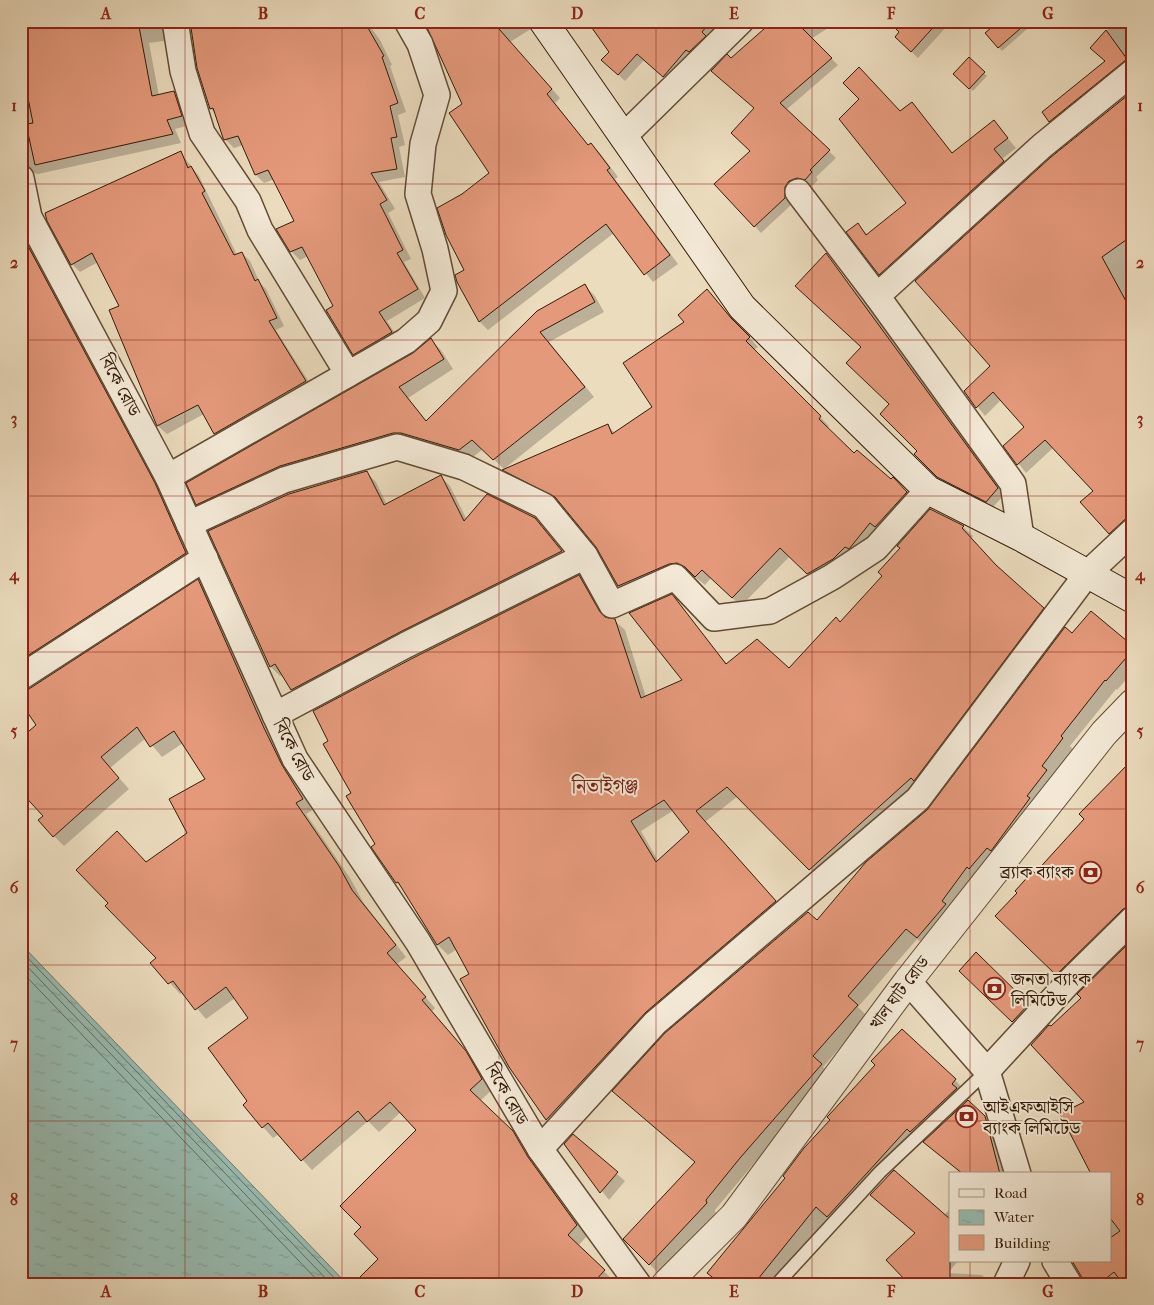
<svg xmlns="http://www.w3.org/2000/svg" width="1154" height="1305" font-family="'IM FELL French Canon','Noto Serif Bengali',serif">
  <defs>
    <pattern id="water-ripples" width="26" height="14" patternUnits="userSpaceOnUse" patternTransform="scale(1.25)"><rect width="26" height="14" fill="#98bcb2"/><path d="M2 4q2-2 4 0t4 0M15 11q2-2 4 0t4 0" fill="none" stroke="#84a198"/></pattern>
  </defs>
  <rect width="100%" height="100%" fill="#ebdcbe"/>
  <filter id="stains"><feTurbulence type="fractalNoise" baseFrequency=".004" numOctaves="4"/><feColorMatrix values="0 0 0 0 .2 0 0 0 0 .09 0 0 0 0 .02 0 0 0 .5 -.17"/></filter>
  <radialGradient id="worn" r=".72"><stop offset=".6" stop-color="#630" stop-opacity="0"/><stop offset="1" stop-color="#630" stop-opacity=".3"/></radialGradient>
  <polygon fill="url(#water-ripples)" stroke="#707c6d" points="21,944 347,1284 21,1284"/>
  <g fill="#0003" fill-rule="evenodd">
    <polygon points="40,21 172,21 170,40 149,43 159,96 174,93 183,102 190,125 175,129 181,143 38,174 29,172 21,164 26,26"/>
    <polygon points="191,21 366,21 380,40 392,65 390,66 406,112 398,115 405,145 399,147 405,177 379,182 395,209 388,213 411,259 404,262 425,298 387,321 400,341 363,363 354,354 335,306 308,256 300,260 291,251 296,221 275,179 264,183 256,175 243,145 234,148 224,138 216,114 211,109"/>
    <polygon points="425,21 530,21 534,27 510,42 560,98 555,103 589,146 591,144 600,153 618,177 615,179 678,264 653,282 614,233 488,330 480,322 458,282 466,271 463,195 491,173 464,104"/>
    <polygon points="589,21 724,21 670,83 644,60 625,81 609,66 610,52"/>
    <polygon points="761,21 839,21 811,39 838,65 786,110 836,158 816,177 818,180 812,186 804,184 791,194 791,205 761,233 716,184 751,151 755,108 731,59 768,28"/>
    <polygon points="889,21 946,21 949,24 918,58 896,37 901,32"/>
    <polygon points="1019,21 1027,29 1002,51 987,34"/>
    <polygon points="1115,21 1133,21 1133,71 1059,129 1050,121 1107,62 1092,48"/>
    <polygon points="969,58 987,76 973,91 955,74"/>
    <polygon points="1133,90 1133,529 1118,541 1110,533 1094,491 1054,447 1026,473 1005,446 1026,427 1001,400 985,416 965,391 992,366 1052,158"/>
    <polygon points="912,104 953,154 994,122 1016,148 1002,159 1012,171 889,283 880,274 858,225 868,235 908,203 900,113"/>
    <polygon points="180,152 199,176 237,255 242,253 250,261 260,283 266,289 284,326 276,330 314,390 223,442 215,433 204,414 167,434 158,426 110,310 121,306 98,262 80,272 72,264 45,214"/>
    <polygon points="21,198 168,498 199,567 21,684"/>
    <polygon points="826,255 872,312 1004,495 993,507 945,483 922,461 919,451 891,404 863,347"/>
    <polygon points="585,286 595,296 604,312 549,342 594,397 504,469 483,449 469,460 412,443 207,514 197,504 414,354 431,340 441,350 453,369 408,398 427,422"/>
    <polygon points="707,290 758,347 754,350 829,426 827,428 854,454 891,481 893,479 915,501 817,582 790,556 741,606 711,578 705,585 687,571 678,572 628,595 619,586 597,546 563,504 513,478 505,470 608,426 615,433 653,407 686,322"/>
    <polygon points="366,472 376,482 387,505 441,477 450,486 467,520 534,519 570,561 301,699 292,689 283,674 280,676 271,667 210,532"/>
    <path d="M963 527 973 536 971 539 1000 570 1053 619 924 790 820 879 738 796 705 822 785 911 557 1129 547 1119 457 949 448 955 438 945 404 889 397 883 579 577 589 587 607 619 614 620 625 630 646 697 684 681 671 596 727 664 789 669 841 623ZM674 810 691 832 658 861 641 831Z"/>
    <polygon points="198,581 209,592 292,777 313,810 306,814 350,878 363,902 406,957 397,964 435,1008 432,1011 476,1063 492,1090 480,1101 523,1143 539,1170 587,1236 578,1246 615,1282 613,1284 366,1284 379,1259 363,1227 418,1130 401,1112 379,1132 368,1121 312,1170 279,1134 273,1138 263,1127 249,1102 250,1018 235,998 206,1019 183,992 180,994 152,963 158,958 146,863 188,833 207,780 183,743 162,757 146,738 110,768 129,789 64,846 54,836 45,816 38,725 29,690"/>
    <polygon points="1072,635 1133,648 1133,672 1117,690 1116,689 1070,746 1073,749 928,948 917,939 858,1007 867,1016 823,1067 831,1076 750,1168 715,1210 716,1214 660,1275 625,1239 696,1162 614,1091 817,921 928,811"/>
    <polygon points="1133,761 1133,920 1068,984 1007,926 1035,875 1085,819"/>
    <polygon points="1133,941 1133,1284 1089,1284 1110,1261 1110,1174 1086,1103 1051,1028 1083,998"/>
    <polygon points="976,954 1035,1013 1021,1029 960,971"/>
    <polygon points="955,1080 965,1091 961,1095 966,1100 922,1142 918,1139 839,1227 828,1217 773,1284 707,1284"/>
    <polygon points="985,1117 996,1128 1008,1174 962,1174 925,1142"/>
    <polygon points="573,1136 625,1181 609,1200 566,1144"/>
    <polygon points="872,1195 944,1215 950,1209 950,1261 958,1261 948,1273 982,1275 991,1284 910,1284 916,1234"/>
  </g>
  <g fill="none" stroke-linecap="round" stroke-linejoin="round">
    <g stroke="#666c5c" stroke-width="1">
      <polyline points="21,951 340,1284"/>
      <polyline points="21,960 331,1284"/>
      <polyline points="21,971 321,1284"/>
    </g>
  </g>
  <g fill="#e4997b" stroke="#351b06" fill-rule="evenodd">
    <polygon points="25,21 138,21 152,96 174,91 182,116 167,120 173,134 35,165 26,124 33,123 23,73"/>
    <polygon points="190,21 364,21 384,56 382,57 398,103 390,106 397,137 391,138 397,169 371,173 387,200 380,204 403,250 397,253 418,289 379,312 392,332 353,355 326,310 333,306 302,247 290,252 276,229 294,221 268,170 255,175 238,136 224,140 223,138 213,108 210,109 197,68"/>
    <polygon points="424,21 492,21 552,89 547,94 588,145 591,143 610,168 607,170 670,255 644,275 606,224 479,322 457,282 455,275 464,270 446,235 437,208 462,194 489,173 449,113 462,104"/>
    <polygon points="587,21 711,21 702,32 706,36 689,52 686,50 663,77 637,54 618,75 601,60 609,52"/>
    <polygon points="773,21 795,21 832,58 780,103 830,150 810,170 812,172 805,180 797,178 789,181 785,187 785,198 754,227 714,184 750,151 731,133 754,108 711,71 727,54 731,58"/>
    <polygon points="888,21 939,21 911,52 895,37 899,32"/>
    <polygon points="999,21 1029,21 998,48 985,33"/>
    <polygon points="1106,30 1127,59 1049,122 1042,112 1105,61 1090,48"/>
    <polygon points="969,57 985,72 969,89 953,74"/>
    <polygon points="859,67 900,111 912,102 952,153 994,120 1008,138 994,149 1004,161 879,275 846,232 858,223 866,235 906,203 839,119 859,99 843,83"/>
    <polygon points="1133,91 1133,235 1102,257 1133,314 1133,512 1109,534 1080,502 1093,491 1045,440 1017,465 1003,446 1024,427 993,392 976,408 964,391 990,366 915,281 1051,157"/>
    <polygon points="181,151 188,168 191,166 205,191 202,193 234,255 242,252 255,281 258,279 277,318 269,321 306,381 214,434 198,405 157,426 109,310 119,306 92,253 71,265 47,221 45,213"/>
    <polygon points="21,233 155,483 186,553 21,660"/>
    <polygon points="826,253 998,488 986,502 937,477 914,454 917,451 880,414 889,404 846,363 861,347 795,286"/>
    <polygon points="585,284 595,302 540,332 585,387 493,460 472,440 459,450 401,433 393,433 280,466 196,505 186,483 413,353 431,338 444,359 399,387 426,421 537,311"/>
    <polygon points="707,289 731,318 750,337 746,341 821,416 819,419 854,453 857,450 891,479 893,477 907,492 875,527 870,523 849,549 845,547 833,559 807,574 780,548 732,598 702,570 695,577 685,567 677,563 669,564 618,586 596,547 555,497 502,470 608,424 612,434 652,407 623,363 684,322 678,315"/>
    <polygon points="367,471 384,505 441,475 464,521 487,494 535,518 562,551 400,632 291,690 275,664 270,667 208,531 289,494"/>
    <path d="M930 509 964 526 962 528 996 565 1044 608 914 781 911 778 809 870 727 787 696 811 776 901 646 1012 546 1120 509 1067 460 979 469 974 449 937 437 945 398 882 396 883 371 847 375 844 346 796 351 793 323 744 328 741 313 711 413 658 579 575 600 612 605 617 615 619 641 698 682 680 629 613 672 594 726 664 757 639 789 668 836 617 840 622 882 576 878 572 900 548 897 546ZM664 800 689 832 656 862 631 821Z"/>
    <polygon points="198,579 264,728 282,765 303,799 296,803 339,866 352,890 396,945 387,953 426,997 422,1000 466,1051 482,1079 470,1090 513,1131 528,1157 577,1225 568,1235 605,1270 592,1284 353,1284 378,1259 354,1234 361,1227 340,1206 416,1130 390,1102 367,1122 358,1111 301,1161 268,1123 262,1128 243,1105 247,1101 208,1048 248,1018 226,987 195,1010 173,981 168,984 150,963 156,958 105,906 108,903 76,870 117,831 146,862 187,833 169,799 205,779 174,731 150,747 137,727 101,757 119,778 53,837 38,820 43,816 21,792 21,738 36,725 21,703 21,691 29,689"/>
    <polygon points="1091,611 1133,646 1133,650 1106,681 1105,680 1061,736 1063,738 1042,766 1047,770 1027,796 1030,798 991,851 987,848 969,869 967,867 942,901 946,904 917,938 906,929 848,996 858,1005 813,1056 822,1064 740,1158 706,1200 707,1203 649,1265 623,1239 695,1162 612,1091 665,1033 808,912 817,920 866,862 927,810 1065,627 1072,633"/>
    <polygon points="1133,759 1133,905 1123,909 1056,975 995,916 1017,893 1015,891 1033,871 1035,873 1084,819 1079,814"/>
    <polygon points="1133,939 1133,1284 1123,1284 1114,1272 1099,1284 1086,1284 1072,1261 1110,1261 1110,1238 1120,1231 1110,1218 1110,1174 1091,1174 1060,1114 1084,1102 1031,1045 1049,1025 1051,1026 1081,998 1077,994"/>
    <polygon points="976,952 1029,1004 1012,1022 959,971"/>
    <polygon points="902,1029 956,1079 952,1084 957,1088 910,1132 907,1129 827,1217 816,1207 754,1284 721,1284 707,1273 785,1178 783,1176 804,1148 830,1120 827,1117 829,1115 875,1065 871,1061"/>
    <polygon points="968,1100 985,1116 1000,1174 963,1174 923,1142"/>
    <polygon points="573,1134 618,1172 600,1193 564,1144"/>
    <polygon points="894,1170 950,1219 950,1284 909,1284 886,1260 915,1233 870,1195"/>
  </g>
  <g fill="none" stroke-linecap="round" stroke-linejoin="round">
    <defs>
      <polyline id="service" points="777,1284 880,1172 987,1071"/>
      <g id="minor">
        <polyline points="175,21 183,71 202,133 248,201 260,230 348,374"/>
        <polyline points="623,137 741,21"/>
        <polyline points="21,178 29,217 168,477 295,759 418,942 540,1149 638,1284"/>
        <polyline points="798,192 877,296 1013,484 1021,537"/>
        <polyline points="877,296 1042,146 1133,72"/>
        <polyline points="168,477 406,341 429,321 444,291 435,249 418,194 423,144 437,95 420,44 407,21"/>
        <polyline points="189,524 284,480 397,447 464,467 544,506 585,556"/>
        <polyline points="21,677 205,558"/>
        <polyline points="275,715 406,645 585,556 612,605 675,577 714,618 770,611 832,577 876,548 928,490"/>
        <polyline points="908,981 987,1071 1018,1174"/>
        <polyline points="987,1071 1069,982 1133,919"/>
        <polyline points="540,1149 655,1023 918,799 1087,574 1133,531"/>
        <polyline points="1055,1261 1069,1284"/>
        <polyline points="1006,1284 1017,1261"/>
      </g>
      <polyline id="tertiary" points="666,1284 734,1216 908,981 1104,733 1133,703"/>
      <polyline id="secondary" points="543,21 742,307 928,490 1021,537 1133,599"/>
    </defs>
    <use href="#service" stroke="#624b34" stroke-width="15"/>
    <use href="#minor" stroke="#624b34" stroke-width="28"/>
    <use href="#tertiary" stroke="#624b34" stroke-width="30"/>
    <use href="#secondary" stroke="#351b06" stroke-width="30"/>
    <use href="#service" stroke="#f2e8d5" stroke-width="12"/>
    <use href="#minor" stroke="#f2e8d5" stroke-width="25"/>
    <use href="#tertiary" stroke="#f2e8d5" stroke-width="28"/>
    <use href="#secondary" stroke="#f2e8d5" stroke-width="28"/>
  </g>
  <path fill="none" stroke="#8f2418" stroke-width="1" stroke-opacity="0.55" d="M185 21V1284M342 21V1284M499 21V1284M656 21V1284M812 21V1284M970 21V1174M21 184H1133M21 340H1133M21 496H1133M21 652H1133M21 809H1133M21 965H1133M21 1121H1133M970 1261V1284"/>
  <defs>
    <symbol id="bank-ring" viewBox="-11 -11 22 22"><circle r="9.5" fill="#f2e8d5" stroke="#8f2418" stroke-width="1.5"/><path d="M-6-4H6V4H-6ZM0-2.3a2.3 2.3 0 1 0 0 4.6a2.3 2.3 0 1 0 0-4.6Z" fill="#8f2418"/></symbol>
  </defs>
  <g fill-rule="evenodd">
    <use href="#bank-ring" x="1078" y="860" width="25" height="25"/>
    <use href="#bank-ring" x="982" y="976" width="25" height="25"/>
    <use href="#bank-ring" x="954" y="1104" width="25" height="25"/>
  </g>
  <g text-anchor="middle" stroke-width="4" stroke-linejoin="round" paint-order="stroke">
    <g font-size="18" fill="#351b06" stroke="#f2e8d5">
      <text transform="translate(120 385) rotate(62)" y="6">বিকে রোড</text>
      <text transform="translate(294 750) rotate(62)" y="6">বিকে রোড</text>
      <text transform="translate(899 993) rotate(-53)" y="6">খাল ঘাট রোড</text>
      <text transform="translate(507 1094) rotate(60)" y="6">বিকে রোড</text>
    </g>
    <g font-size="18" fill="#351b06" stroke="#f2e8d5" text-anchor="start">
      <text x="1074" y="878" text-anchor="end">ব্র্যাক ব্যাংক</text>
      <text x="1011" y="985">জনতা ব্যাংক<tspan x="1011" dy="21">লিমিটেড</tspan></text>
      <text x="983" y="1113">আইএফআইসি<tspan x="983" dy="21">ব্যাংক লিমিটেড</tspan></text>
    </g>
    <g font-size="20" fill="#7a1f14" stroke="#f2e8d5">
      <text x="605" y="793">নিতাইগঞ্জ</text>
    </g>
  </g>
  <rect width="1154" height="1305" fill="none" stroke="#ebdcbe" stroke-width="55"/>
  <rect x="949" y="1172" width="162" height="90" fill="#f2e8d5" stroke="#a69682"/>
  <rect x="959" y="1189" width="25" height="8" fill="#f2e8d5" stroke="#a69682"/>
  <text x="994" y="1198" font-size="15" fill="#351b06">Road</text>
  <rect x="959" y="1210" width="25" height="15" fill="url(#water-ripples)" stroke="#a69682"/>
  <text x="994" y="1222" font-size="15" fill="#351b06">Water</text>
  <rect x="959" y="1235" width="25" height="15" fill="#e4997b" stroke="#a69682"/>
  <text x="994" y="1248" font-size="15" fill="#351b06">Building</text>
  <rect x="28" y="28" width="1098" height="1250" fill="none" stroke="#8f2418" stroke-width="2"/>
  <g font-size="16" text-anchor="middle" font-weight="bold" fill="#8f2418">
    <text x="106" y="19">A</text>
    <text x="263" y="19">B</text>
    <text x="420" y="19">C</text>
    <text x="577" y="19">D</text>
    <text x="734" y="19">E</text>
    <text x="891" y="19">F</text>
    <text x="1048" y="19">G</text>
    <text x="14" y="111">1</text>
    <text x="1140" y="111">1</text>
    <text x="14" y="268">2</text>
    <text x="1140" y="268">2</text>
    <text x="14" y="424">3</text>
    <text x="1140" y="424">3</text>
    <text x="14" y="580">4</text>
    <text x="1140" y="580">4</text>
    <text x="14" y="736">5</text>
    <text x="1140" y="736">5</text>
    <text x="14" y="893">6</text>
    <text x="1140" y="893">6</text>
    <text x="14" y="1049">7</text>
    <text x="1140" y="1049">7</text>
    <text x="14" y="1205">8</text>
    <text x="1140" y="1205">8</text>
    <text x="106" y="1297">A</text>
    <text x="263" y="1297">B</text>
    <text x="420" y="1297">C</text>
    <text x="577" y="1297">D</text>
    <text x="734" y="1297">E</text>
    <text x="891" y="1297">F</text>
    <text x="1048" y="1297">G</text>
  </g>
  <rect width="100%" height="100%" filter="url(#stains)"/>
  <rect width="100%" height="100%" fill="url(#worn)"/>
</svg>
